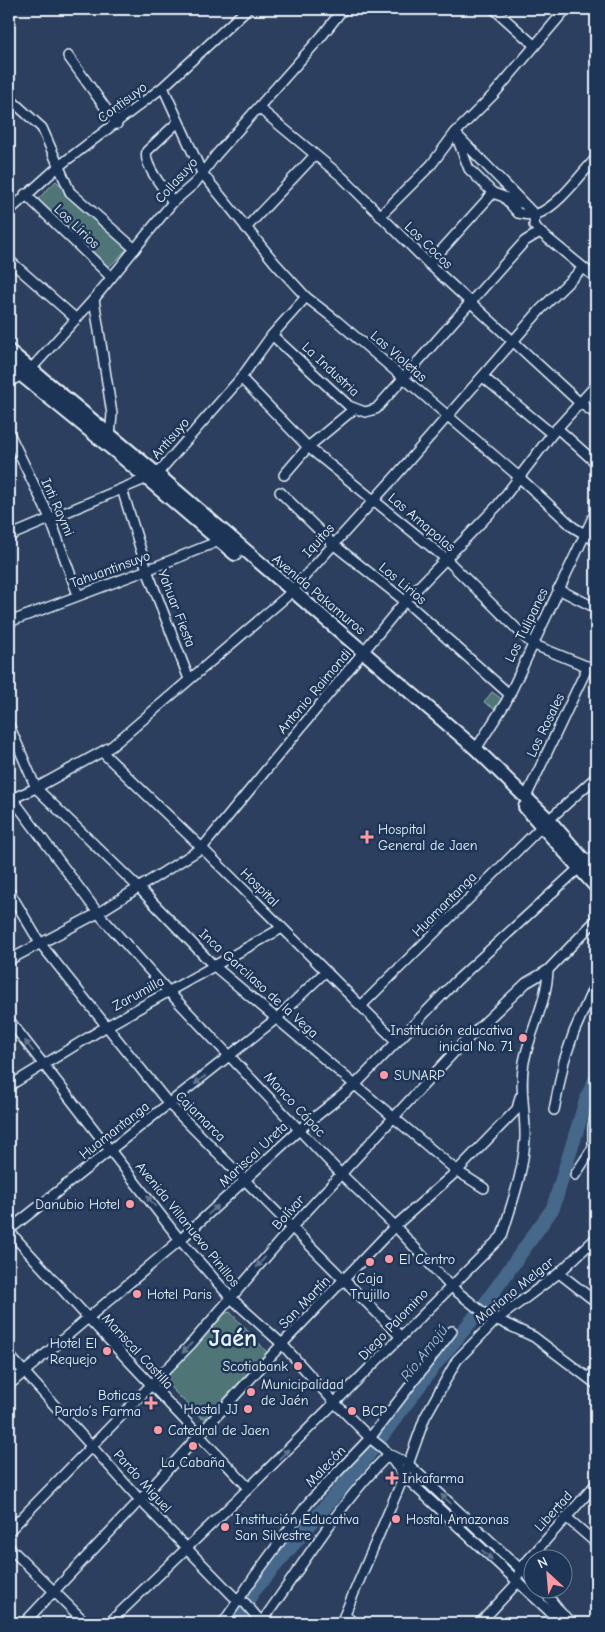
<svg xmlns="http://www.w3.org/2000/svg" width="605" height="1632" font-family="'Comic Neue',sans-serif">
  <rect width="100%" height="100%" fill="#2c3f5e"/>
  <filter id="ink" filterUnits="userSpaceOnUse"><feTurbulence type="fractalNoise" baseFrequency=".02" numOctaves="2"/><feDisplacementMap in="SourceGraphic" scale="10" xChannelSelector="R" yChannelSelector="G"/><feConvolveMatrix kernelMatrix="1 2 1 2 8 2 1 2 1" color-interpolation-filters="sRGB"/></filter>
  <g filter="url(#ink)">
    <g fill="#4f7577" stroke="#9cb3b8">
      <polygon points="56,181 127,249 108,268 37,200"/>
      <polygon points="492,692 503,700 496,710 484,702"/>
      <polygon points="230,1312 267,1352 206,1418 201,1418 165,1382 166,1376 226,1313"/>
    </g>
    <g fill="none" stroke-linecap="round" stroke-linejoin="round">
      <polyline stroke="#44688b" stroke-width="14" points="233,1623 253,1592 362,1463 437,1362 482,1308 553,1208 587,1097 596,1078"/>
      <defs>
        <g id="minor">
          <polyline points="494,9 534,45"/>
          <polyline points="68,56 117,124"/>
          <polyline points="163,87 202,173 275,263 306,297 337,321 518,476 573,527 596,541"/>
          <polyline points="9,98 42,128 70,192 135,249"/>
          <polyline points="259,108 342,177 429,264 580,403 596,414"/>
          <polyline points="455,133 535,215"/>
          <polyline points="457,138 469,169 493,193"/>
          <polyline points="25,194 111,277"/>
          <path d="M505 198 518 213C523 214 531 216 537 214 558 207 581 174 596 158"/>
          <path d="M173 202C165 190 142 164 147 151L178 122"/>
          <polyline points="9,211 59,166 163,87 247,9"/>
          <polyline points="535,215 534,225 540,232 596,278"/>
          <polyline points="380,216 431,165 455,133 494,94 566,9"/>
          <polyline points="246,228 314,156"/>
          <polyline points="9,260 75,318"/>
          <polyline points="429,264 493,193 521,203"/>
          <polyline points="94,299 112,414 110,436"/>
          <polyline points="272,335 349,406 365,412 376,409 516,251 525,241 540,232"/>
          <polyline points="483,377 552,434"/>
          <polyline points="241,378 308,447 445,558 532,644 596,670"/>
          <polyline points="9,382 30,370 94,299 173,202 195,183 216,155 321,37 343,9"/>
          <polyline points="557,428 596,463"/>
          <polyline points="9,433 50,518 78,595"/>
          <polyline points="284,475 308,447 354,409"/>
          <polyline points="122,489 147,570 189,679"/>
          <polyline points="280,492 333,544 405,601 509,694"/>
          <polyline points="9,536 157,474 241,378 272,335 306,297"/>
          <polyline points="558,589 596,608"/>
          <polyline points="9,622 147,570 219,541"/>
          <polyline points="9,725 36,788 139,888 213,965 457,1171 484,1188"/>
          <polyline points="476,749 506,702 596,511"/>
          <polyline points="102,752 202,848 397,1042"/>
          <polyline points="526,797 588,666"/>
          <polyline points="12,798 98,913 169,992 341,1174 395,1226 450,1286 485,1314 534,1337 596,1384"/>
          <polyline points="9,800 36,788 112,746 286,597 393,479 541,309 583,268"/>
          <polyline points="9,891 40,943 169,1104 401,1337"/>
          <polyline points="9,960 98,913 202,848 405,601 498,505 552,434 596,385"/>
          <polyline points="361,1006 542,826 596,777"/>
          <polyline points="9,1020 180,1240 231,1298 282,1344 335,1403 370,1438 385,1450 404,1476 562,1623"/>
          <polyline points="9,1086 107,1026 282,928"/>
          <polyline points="554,1110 564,1061 574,1032 596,982"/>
          <polyline points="593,1146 593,1127 596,1111"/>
          <polyline points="575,1175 596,1143"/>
          <polyline points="9,1230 277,1018 325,972"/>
          <polyline points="9,1231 89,1319 249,1488"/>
          <polyline points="559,1273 596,1302"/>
          <polyline points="9,1355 140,1500 238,1601 245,1603 262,1623"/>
          <polyline points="589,1378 596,1368"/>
          <polyline points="9,1385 180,1240 300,1129 355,1085 456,981 579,868 596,855"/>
          <polyline points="389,1454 407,1463 532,1580"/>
          <polyline points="566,1517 596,1543"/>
          <polyline points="9,1531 191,1344 292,1227 459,1047 526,983 548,970 596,920"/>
          <polyline points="9,1547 86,1623"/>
          <polyline points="519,1574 520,1569 596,1484"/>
          <polyline points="543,1590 561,1613 573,1623"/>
          <polyline points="346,1616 354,1623"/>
          <polyline points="24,1623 140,1500 282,1344 395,1226 457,1171 517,1109 520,1097"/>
          <path d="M109 1623 249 1488 502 1236C512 1202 523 1175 525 1139 526 1114 519 1088 524 1062 530 1031 547 1002 548 970"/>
          <polyline points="223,1623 254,1577 309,1502 370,1438 452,1331"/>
          <path d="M261 1623C303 1565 338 1505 389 1454"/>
          <polyline points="341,1623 404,1476 425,1417 457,1360 496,1320 559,1273 596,1238"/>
          <polyline points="480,1623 517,1583"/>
        </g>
        <g id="highway">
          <polyline points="9,351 157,474 476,749 549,820 596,874"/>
          <polyline points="9,365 116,452 235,554"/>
          <polyline points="525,807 596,887"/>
        </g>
      </defs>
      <use href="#minor" stroke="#e8f1f8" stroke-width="12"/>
      <use href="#highway" stroke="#e8f1f8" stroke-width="16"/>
      <use href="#minor" stroke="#1d3557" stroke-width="9"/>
      <use href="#highway" stroke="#1d3557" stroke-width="12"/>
    </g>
    <defs><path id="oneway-solid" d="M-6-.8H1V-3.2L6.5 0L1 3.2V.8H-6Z" transform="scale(1.25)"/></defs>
    <g fill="#64778f">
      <use href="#oneway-solid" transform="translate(29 1046) rotate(-128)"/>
      <use href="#oneway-solid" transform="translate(200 1080) rotate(142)"/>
      <use href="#oneway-solid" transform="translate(151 1201) rotate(-128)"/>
      <use href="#oneway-solid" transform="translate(213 1210) rotate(-43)"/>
      <use href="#oneway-solid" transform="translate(261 1262) rotate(131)"/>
      <use href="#oneway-solid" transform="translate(187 1348) rotate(133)"/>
      <use href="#oneway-solid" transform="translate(284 1454) rotate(-45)"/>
      <use href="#oneway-solid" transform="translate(446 1499) rotate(-137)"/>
      <use href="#oneway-solid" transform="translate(487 1555) rotate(43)"/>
    </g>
  </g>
  <g fill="#ff9aa2" stroke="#1d3557" stroke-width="2">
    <path d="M364.5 829.5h5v5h5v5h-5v5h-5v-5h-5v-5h5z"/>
    <circle cx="523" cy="1038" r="5"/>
    <circle cx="384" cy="1075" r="5"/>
    <circle cx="130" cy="1204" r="5"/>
    <circle cx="389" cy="1259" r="5"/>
    <circle cx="370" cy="1262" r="5"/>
    <circle cx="137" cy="1294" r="5"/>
    <circle cx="107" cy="1351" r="5"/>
    <circle cx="298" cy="1366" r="5"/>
    <circle cx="251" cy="1392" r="5"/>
    <path d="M148.5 1395.5h5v5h5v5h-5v5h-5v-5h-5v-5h5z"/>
    <circle cx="248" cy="1409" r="5"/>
    <circle cx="352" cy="1411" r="5"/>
    <circle cx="158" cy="1430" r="5"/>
    <circle cx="193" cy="1446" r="5"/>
    <path d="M389.5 1470.5h5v5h5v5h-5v5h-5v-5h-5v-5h5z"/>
    <circle cx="396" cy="1519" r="5"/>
    <circle cx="225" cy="1527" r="5"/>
  </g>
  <g text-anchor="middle" stroke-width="5" stroke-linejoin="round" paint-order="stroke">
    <g font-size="14" fill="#e8f1f8" stroke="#1d3557">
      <text transform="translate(122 102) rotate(-37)" y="5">Contisuyo</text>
      <text transform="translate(176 180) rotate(-48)" y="5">Collasuyo</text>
      <text transform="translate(77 226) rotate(44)" y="5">Los Lirios</text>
      <text transform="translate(429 245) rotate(44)" y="5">Los Cocos</text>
      <text transform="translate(399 356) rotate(41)" y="5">Las Violetas</text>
      <text transform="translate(331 369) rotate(43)" y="5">La Industria</text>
      <text transform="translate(170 438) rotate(-49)" y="5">Antisuyo</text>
      <text transform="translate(58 507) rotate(66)" y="5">Inti Raymi</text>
      <text transform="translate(422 522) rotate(40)" y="5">Las Amapolas</text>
      <text transform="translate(318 540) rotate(-48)" y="5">Iquitos</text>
      <text transform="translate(110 569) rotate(-20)" y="5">Tahuantinsuyo</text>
      <text transform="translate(403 583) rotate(40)" y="5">Los Lirios</text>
      <text transform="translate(319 594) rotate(40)" y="5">Avenida Pakamuros</text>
      <text transform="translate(177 608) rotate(69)" y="5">Yahuar Fiesta</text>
      <text transform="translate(526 625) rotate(-64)" y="5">Los Tulipanes</text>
      <text transform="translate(314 691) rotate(-50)" y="5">Antonio Raimondi</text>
      <text transform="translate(545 725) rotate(-64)" y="5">Los Rosales</text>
      <text transform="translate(260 887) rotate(45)" y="5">Hospital</text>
      <text transform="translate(444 904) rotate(-45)" y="5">Huamantanga</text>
      <text transform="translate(259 983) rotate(42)" y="5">Inca Garcilaso de la Vega</text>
      <text transform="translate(138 993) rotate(-29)" y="5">Zarumilla</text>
      <text transform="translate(295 1104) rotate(47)" y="5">Manco Cápac</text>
      <text transform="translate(201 1116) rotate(45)" y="5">Cajamarca</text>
      <text transform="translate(114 1130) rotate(-38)" y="5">Huamantanga</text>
      <text transform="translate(253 1154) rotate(-43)" y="5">Mariscal Ureta</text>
      <text transform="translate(288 1212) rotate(-48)" y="5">Bolívar</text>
      <text transform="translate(188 1224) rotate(51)" y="5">Avenida Villanuevo Pinillos</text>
      <text transform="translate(514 1290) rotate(-39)" y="5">Mariano Melgar</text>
      <text transform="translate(304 1302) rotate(-46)" y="5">San Martín</text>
      <text transform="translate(393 1324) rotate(-46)" y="5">Diego Palomino</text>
      <text transform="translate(138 1351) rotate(47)" y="5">Mariscal Castilla</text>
      <text transform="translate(325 1466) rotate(-46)" y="5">Malecón</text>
      <text transform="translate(143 1481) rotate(48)" y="5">Pardo Miguel</text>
      <text transform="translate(553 1511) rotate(-48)" y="5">Libertad</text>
    </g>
    <g font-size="14" fill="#e8f1f8" stroke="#1d3557" text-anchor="start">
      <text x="378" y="834">Hospital<tspan x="378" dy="16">General de Jaen</tspan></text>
      <text x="513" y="1035" text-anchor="end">Institución educativa<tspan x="513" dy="16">inicial No. 71</tspan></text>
      <text x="394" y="1080">SUNARP</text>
      <text x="120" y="1209" text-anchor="end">Danubio Hotel</text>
      <text x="399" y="1264">El Centro</text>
      <text x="370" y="1283" text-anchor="middle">Caja<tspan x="370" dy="16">Trujillo</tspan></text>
      <text x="147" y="1299">Hotel Paris</text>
      <text x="97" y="1348" text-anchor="end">Hotel El<tspan x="97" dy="16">Requejo</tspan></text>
      <text x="288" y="1371" text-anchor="end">Scotiabank</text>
      <text x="261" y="1389">Municipalidad<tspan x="261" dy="16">de Jaén</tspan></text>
      <text x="141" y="1400" text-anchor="end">Boticas<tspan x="141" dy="16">Pardo’s Farma</tspan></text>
      <text x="238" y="1414" text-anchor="end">Hostal JJ</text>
      <text x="362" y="1416">BCP</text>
      <text x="168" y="1435">Catedral de Jaen</text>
      <text x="193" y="1467" text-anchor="middle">La Cabaña</text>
      <text x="402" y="1483">Inkafarma</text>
      <text x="235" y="1524">Institución Educativa<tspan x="235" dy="16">San Silvestre</tspan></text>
      <text x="406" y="1524">Hostal Amazonas</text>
    </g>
    <g font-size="15" font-style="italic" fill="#afc1d2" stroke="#1d3557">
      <text transform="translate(424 1353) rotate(-52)" y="5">Río Amojú</text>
    </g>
    <g font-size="24" font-weight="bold" fill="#e8f1f8" stroke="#1d3557">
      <text x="233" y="1346">Jaén</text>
    </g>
  </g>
  <rect width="605" height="1632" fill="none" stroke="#1d3557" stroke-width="30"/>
  <rect x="15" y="15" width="575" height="1602" fill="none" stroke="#e8f1f8" stroke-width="2" filter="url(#ink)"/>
  <g transform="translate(548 1574) rotate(334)"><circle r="24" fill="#1d3557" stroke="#6e8097"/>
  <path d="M0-4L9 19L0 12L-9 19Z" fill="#ff9aa2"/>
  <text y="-8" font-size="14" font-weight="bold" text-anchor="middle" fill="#e8f1f8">N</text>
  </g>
</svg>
